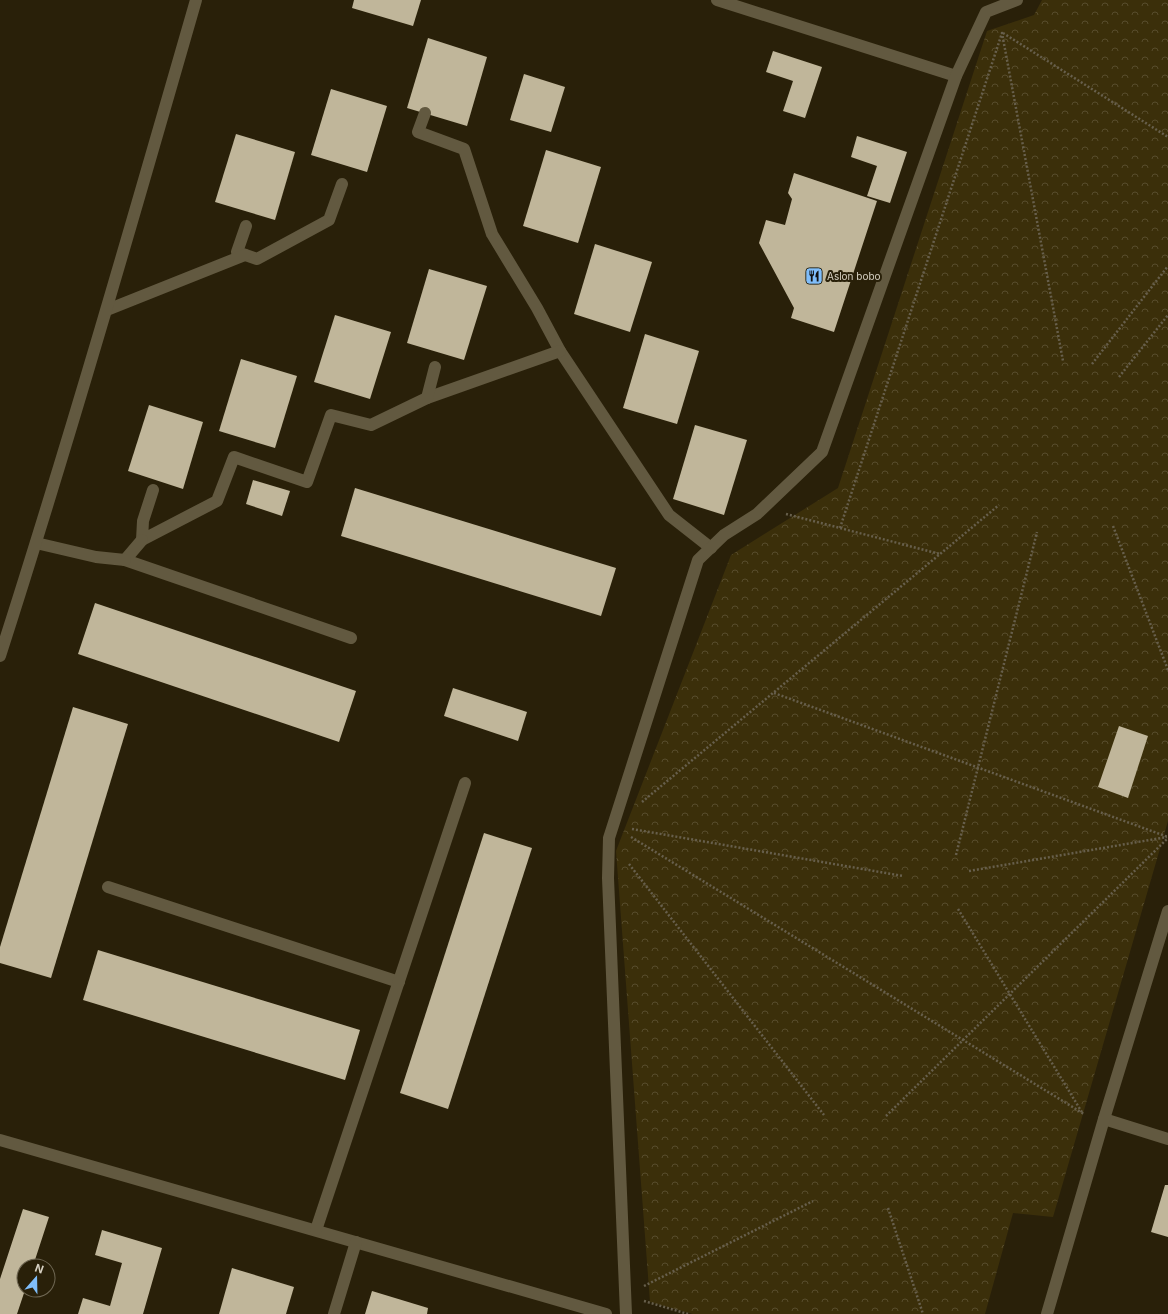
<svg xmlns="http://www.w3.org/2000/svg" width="1168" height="1314" font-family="Inter,sans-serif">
  <defs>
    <pattern id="park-crowns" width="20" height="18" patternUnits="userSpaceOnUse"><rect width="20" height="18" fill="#3b2f0a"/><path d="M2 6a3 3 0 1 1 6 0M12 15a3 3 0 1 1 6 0" fill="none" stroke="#574c2c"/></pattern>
  </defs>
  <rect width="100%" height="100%" fill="#292009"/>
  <polygon fill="url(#park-crowns)" points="1042,0 1168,0 1168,821 1053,1217 1013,1213 985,1314 693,1314 650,1302 616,851 731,555 838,488 987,31 1034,15"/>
  <g fill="#c0b69a">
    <polygon points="354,0 421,0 413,26 352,8"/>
    <polygon points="428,38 487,57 467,126 407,108"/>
    <polygon points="773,51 822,67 805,118 783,111 793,81 766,72"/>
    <polygon points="524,74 565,87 551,132 510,120"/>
    <polygon points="331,89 387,106 367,172 311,155"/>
    <polygon points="236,134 295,152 275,220 215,202"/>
    <polygon points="857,136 907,152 890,203 867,196 877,166 851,157"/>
    <polygon points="546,150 601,167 578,243 523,226"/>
    <polygon points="794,173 877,201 834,332 791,318 794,308 759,243 766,220 785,225 792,199 788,193"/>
    <polygon points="595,244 652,262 630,332 574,314"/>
    <polygon points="429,269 487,286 464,360 407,343"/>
    <polygon points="335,315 391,332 370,399 314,382"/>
    <polygon points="645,334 699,351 677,424 623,408"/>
    <polygon points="241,359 297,376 275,448 219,431"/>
    <polygon points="149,405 203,422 183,489 128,471"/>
    <polygon points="695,425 747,440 724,515 673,499"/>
    <polygon points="253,480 290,491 282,516 246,504"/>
    <polygon points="355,488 616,568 601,616 341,536"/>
    <polygon points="95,603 356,691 339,742 78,654"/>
    <polygon points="453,688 527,712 518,741 444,716"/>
    <polygon points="73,707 128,724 51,978 0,963 0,947"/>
    <polygon points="1119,726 1148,736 1128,798 1098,787"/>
    <polygon points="484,833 532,848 448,1109 400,1093"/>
    <polygon points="98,950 360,1030 345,1080 83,1000"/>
    <polygon points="1165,1185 1168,1185 1168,1237 1151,1232"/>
    <polygon points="23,1209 49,1217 33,1266 24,1266 24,1290 25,1290 17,1314 0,1314 0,1279"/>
    <polygon points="102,1230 162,1248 143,1314 78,1314 83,1298 110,1306 122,1263 95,1255"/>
    <polygon points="232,1268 294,1287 286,1314 219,1314"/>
    <polygon points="372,1291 428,1308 427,1314 365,1314"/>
  </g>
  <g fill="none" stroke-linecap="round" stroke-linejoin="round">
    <g stroke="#675f4c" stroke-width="2.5" stroke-dasharray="2 2" stroke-linecap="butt">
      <polyline points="1003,33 1168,137"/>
      <polyline points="1092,364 1168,266"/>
      <polyline points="1119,377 1168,315"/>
      <polyline points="786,514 940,554"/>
      <polyline points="1113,526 1168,670"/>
      <polyline points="840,528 1002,33 1063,361"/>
      <polyline points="774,693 1168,837"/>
      <polyline points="642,802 999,505"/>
      <polyline points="632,829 903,876"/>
      <polyline points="631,837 1084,1114"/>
      <polyline points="956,855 1037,532"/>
      <polyline points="629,864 824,1115"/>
      <polyline points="969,871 1167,837"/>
      <polyline points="958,909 1083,1114"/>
      <polyline points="886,1116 1168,838"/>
      <polyline points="888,1208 923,1314"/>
      <polyline points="644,1286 813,1201"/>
      <polyline points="644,1301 688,1314"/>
    </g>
    <g stroke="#625940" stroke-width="12">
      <polyline points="717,0 956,76"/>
      <polyline points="425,113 418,132 464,149 492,234 537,308 560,351 669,515 711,548"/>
      <polyline points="246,226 237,252 257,259 329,220 342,184"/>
      <polyline points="107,310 245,255"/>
      <polyline points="427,398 560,351"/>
      <polyline points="153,490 143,521 142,540 217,501 234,457 307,482 331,415 371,425 427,398 435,367"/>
      <polyline points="142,540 125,560 351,638"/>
      <polyline points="36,543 96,557 125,560"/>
      <path d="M0 656C70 438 133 219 196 0"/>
      <polyline points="108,887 399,982"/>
      <polyline points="1104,1119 1168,1139"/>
      <polyline points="0,1140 606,1314"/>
      <polyline points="316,1230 465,783"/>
      <polyline points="334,1314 356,1242"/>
      <polyline points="626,1314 608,878 609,838 698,560 724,535 757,514 822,452 956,76 986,12 1017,0"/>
      <polyline points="1047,1314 1104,1119 1168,911"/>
    </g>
  </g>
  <defs>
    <symbol id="restaurant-square" viewBox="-11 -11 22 22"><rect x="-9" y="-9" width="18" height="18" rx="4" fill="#7fbdfa" stroke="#292009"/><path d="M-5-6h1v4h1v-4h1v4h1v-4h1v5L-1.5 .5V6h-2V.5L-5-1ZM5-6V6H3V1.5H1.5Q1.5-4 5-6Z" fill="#111"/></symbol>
  </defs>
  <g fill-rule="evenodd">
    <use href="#restaurant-square" x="804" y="266" width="20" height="20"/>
  </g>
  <g text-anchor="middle" stroke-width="4" stroke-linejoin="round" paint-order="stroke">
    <g font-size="10" fill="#d7d1c3" stroke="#292009" text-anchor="start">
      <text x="827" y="280">Aslon bobo</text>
    </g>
  </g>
  <g transform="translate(36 1278) rotate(20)"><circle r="19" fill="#292009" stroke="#6f6753"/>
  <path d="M0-3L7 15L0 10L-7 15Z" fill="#7fbdfa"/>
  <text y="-6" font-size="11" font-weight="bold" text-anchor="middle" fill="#d7d1c3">N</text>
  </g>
</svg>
